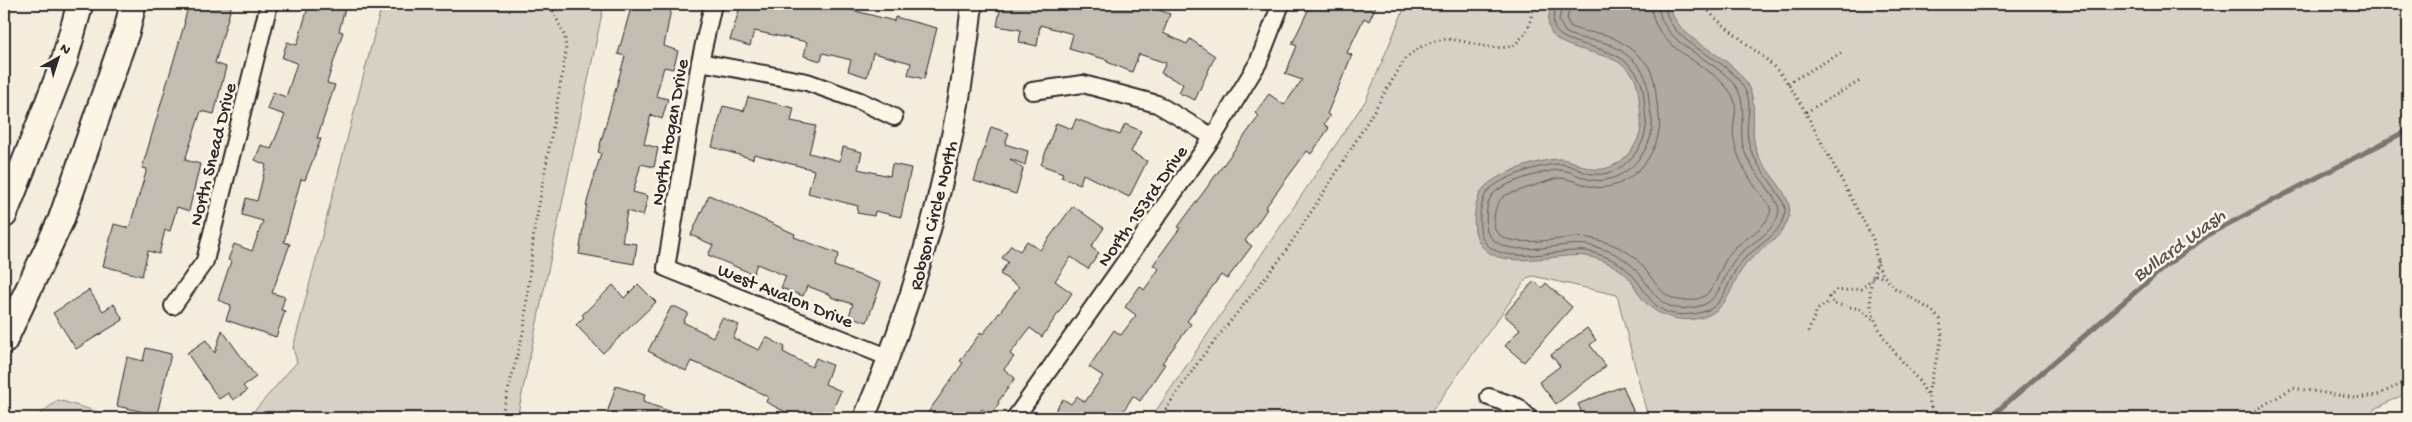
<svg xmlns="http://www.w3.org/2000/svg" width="2412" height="422" font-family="'Gochi Hand',sans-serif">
  <rect width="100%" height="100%" fill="#f4edde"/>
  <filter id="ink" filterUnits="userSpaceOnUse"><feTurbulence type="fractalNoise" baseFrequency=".02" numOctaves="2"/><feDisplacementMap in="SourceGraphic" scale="10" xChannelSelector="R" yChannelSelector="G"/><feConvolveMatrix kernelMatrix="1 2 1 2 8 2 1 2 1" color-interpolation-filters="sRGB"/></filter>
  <g filter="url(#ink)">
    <g fill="#d6d1c4" stroke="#807e78">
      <polygon points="382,4 604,4 517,418 239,418 255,410 297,362 293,348"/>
      <polygon points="1406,4 2408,4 2408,392 2358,418 1648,418 1617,295 1533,276 1527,278 1427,418 1151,418 1366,100"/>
      <polygon points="58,400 112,416 119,418 35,418"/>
    </g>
    <path fill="#afaaa0" stroke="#7a7771" d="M1552 4H1669C1677 41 1722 50 1743 78 1763 104 1746 127 1758 155 1767 175 1797 197 1788 220 1779 244 1753 251 1741 271 1733 283 1730 298 1719 308 1700 326 1664 322 1646 303 1637 294 1634 282 1624 273 1613 264 1599 258 1585 256 1555 252 1489 277 1476 235 1472 223 1475 199 1483 189 1494 174 1539 160 1557 159 1571 158 1580 167 1593 169 1616 173 1639 148 1641 127 1642 118 1639 99 1638 90 1631 34 1528 68 1552 4Z"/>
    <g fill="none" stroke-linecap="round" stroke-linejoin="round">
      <g stroke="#605e5a" stroke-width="1">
        <path d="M1556 4C1555 12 1552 19 1554 27 1563 51 1623 40 1640 80 1645 91 1644 107 1646 120 1649 146 1621 178 1593 174 1581 173 1572 164 1559 164 1542 164 1499 178 1488 191 1480 200 1478 223 1481 234 1492 271 1559 248 1586 251 1600 254 1615 259 1626 269 1649 288 1650 320 1691 314 1701 313 1710 311 1717 304 1729 291 1731 271 1744 259 1759 244 1786 232 1785 207 1777 186 1758 170 1750 148 1740 117 1763 103 1732 73 1711 52 1666 39 1665 4"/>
        <path d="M1562 4 1559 21 1565 32C1576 39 1590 39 1602 42 1614 45 1625 53 1634 61 1650 75 1647 91 1650 110 1651 116 1653 122 1652 129 1649 156 1621 185 1592 180 1580 178 1571 170 1559 170 1545 170 1500 184 1492 195 1485 204 1486 222 1487 232 1504 263 1559 241 1587 245 1602 248 1617 253 1629 263 1650 280 1655 313 1689 308 1698 307 1707 305 1713 298 1724 286 1726 268 1738 256 1751 242 1779 231 1779 208 1771 187 1751 172 1744 150 1737 127 1750 105 1734 84 1712 56 1660 45 1658 4"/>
        <path d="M1570 4 1567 20 1570 26C1580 32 1592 32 1603 34 1617 38 1629 47 1639 56 1655 69 1655 85 1657 104 1658 113 1661 121 1659 130 1656 154 1637 179 1612 186 1588 192 1578 178 1557 178L1506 195C1494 202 1493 217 1495 230 1510 253 1564 234 1589 238 1605 241 1622 247 1634 257 1654 274 1659 305 1691 300 1697 299 1703 298 1708 293 1718 282 1721 265 1730 253 1742 238 1766 231 1771 210 1768 202 1761 195 1756 188 1746 173 1737 158 1734 140 1730 120 1743 108 1728 89 1704 59 1652 49 1651 4"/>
      </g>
      <polyline stroke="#7a7771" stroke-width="5" points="1989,418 2168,264 2211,233 2408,130"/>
    </g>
    <g fill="#c2bdb1" stroke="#2b2b2b">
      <polygon points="189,4 232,4 215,63 226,67 214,114 201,111 185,160 200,164 189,211 177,207 170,231 165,230 159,254 148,251 142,276 103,266 114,224 129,228 147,169 142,168 185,22 184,22"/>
      <polygon points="309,4 346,4 339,31 343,32 327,83 335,85 317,138 321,139 305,180 301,179 284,242 290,244 272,293 285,297 281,310 285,311 276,337 226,320 231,305 218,300 231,261 228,260 234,244 252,251 263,221 242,215 246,198 257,201 266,165 255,160 261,145 271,149 285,115 267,109 273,92 286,97 297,63 282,58 287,42 297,45"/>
      <polygon points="632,4 672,4 664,46 678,51 673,69 664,67 656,96 668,99 662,119 651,115 644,144 658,148 654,167 641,164 633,192 648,196 643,216 627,211 622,242 637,244 634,264 579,254 587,202 601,153 598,152 625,56 618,54"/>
      <polygon points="741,4 820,4 840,9 840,7 894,21 895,17 937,28 924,79 908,75 911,63 873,53 867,77 848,71 851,60 823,53 821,61 804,56 807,42 754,31 750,46 730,40"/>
      <polygon points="1001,4 1143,4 1170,14 1163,33 1187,44 1190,39 1215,56 1195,100 1179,93 1183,84 1161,73 1166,63 1139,54 1132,72 1107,62 1108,60 1069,49 1073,34 1040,25 1037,46 1019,42 1021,30 997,26"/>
      <polygon points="1311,4 1377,4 1369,21 1364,18 1347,53 1352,55 1327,114 1330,116 1324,124 1329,128 1311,154 1307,151 1265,208 1267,209 1245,241 1252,246 1227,279 1221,275 1187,321 1191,324 1162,363 1165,364 1140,401 1133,396 1119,418 1050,418 1063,399 1071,404 1077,396 1085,402 1103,376 1089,367 1114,330 1121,335 1136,315 1125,307 1140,286 1144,290 1159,269 1153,265 1180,228 1178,227 1259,116 1255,113 1269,94 1284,105 1302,80 1285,74 1297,46 1292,44"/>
      <polygon points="748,97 794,108 791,121 816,126 809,153 840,161 843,147 862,152 858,169 890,176 892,164 911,168 901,217 875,211 874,216 857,213 858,206 808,193 814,170 754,154 753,159 712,147 723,106 744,111"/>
      <polygon points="1076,119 1120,135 1125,124 1141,131 1131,152 1147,161 1129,197 1083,174 1080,184 1061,177 1063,173 1041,165 1056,123 1072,129"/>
      <polygon points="991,127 1009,133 1005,144 1028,151 1025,165 1010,159 1023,169 1016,194 974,181"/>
      <polygon points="709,195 795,234 794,237 839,254 834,266 881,283 867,322 849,316 853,304 831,297 831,295 807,286 803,296 781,288 786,276 757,264 753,274 708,255 713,245 691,235"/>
      <polygon points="1073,206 1104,228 1091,247 1099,253 1088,269 1071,257 1055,281 1072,293 1042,337 1030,328 1010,354 1014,357 1004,369 1015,378 998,402 999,403 991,415 982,409 975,418 924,418 963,363 960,361 981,332 983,334 1019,287 1000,274 1008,262 1002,258 1011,245 1020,251 1027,241 1040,250"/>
      <polygon points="1534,281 1542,288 1546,283 1572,307 1524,362 1505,346 1520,329 1504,315"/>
      <polygon points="638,284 656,302 603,353 576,325 584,317 582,315 613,285 624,298"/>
      <polygon points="89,290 103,311 114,304 123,320 76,349 53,313"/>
      <polygon points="671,307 676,307 688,313 683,322 713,337 722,318 739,325 733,338 759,350 766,337 785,347 783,352 812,367 816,358 832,365 825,384 841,391 829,418 797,418 766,402 768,397 734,379 691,361 686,371 648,351"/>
      <polygon points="1587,328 1596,340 1590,345 1606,366 1556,404 1539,382 1560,366 1551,355"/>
      <polygon points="222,330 256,377 243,386 247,391 233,400 228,393 219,399 187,353 206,340 215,353"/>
      <polygon points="146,348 171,354 157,415 117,406 127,357 143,361"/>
      <polygon points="616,386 645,395 643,402 684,416 683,418 620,418 607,413"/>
      <polygon points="1623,386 1636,418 1584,418 1578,404"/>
    </g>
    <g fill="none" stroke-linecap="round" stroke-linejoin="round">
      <defs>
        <g id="minor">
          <polyline points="713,4 700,62 666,268 890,358"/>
          <polyline points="700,62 807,82 860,101 894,117"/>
          <polyline points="1032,91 1083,84 1157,104 1213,137"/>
          <polyline points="173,306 205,261 269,4"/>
          <polyline points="1489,397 1518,407 1529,418"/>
          <polyline points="1015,418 1213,137 1258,63 1281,4"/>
        </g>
        <path id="tertiary" d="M864 418C921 286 957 147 972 4"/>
        <g id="primary">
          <polyline points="4,215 64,62 80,4"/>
          <polyline points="4,341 61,220 127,30 133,4"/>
        </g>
      </defs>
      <use href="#minor" stroke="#2b2b2b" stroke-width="20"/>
      <use href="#tertiary" stroke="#2b2b2b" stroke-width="24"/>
      <use href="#primary" stroke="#2b2b2b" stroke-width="29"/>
      <g stroke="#2b2b2b" stroke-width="3" stroke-dasharray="1 4" stroke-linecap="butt">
        <polyline points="1702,4 1715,18 1768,61 1783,76 1801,104 1873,239 1878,265 1883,275 1895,288 1931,310 1940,319 1942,337 1928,393 1933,418"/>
        <polyline points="1788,83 1843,52"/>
        <polyline points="1806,112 1860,81"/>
        <path d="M1877 261C1875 269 1873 276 1871 284 1866 315 1883 339 1903 362 1912 373 1922 383 1927 396"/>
        <polyline points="1872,319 1861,309 1834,304 1829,297 1836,291 1861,289 1876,275 1884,278"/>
        <polyline points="1808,332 1817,310 1830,301"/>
        <polyline points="501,418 524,329 534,232 566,53 565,37 550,4"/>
        <path d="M1160 418 1201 358 1282 257 1342 164 1405 59C1450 17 1475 58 1515 45L1528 30 1534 4"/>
        <polyline points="2242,418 2293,388 2355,398 2377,395 2408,381"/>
      </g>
      <use href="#minor" stroke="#fcf5e5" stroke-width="16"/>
      <use href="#tertiary" stroke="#fcf5e5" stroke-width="20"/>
      <use href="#primary" stroke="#fcf5e5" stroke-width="25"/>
    </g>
  </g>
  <g text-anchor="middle" stroke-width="5" stroke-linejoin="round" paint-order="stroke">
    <g font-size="19" fill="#2b2b2b" stroke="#fcf5e5">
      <text transform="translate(668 132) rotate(-80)" y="7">North Hogan Drive</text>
      <text transform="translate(211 154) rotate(-76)" y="7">North Snead Drive</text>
      <text transform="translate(1141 205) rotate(-55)" y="7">North 153rd Drive</text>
      <text transform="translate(932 215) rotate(-76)" y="7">Robson Circle North</text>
      <text transform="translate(786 294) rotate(22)" y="7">West Avalon Drive</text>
    </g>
    <g font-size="20" font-style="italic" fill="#595754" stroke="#fcf5e5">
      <text transform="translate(2178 244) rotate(-36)" y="7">Bullard Wash</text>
    </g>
  </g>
  <rect width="2412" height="422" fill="none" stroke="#fcf5e5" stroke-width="20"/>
  <rect x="10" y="10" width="2392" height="402" fill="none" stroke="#2b2b2b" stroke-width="2" filter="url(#ink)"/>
  <g transform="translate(58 58) rotate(39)" stroke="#fcf5e5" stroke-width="4" paint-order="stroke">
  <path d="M0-4L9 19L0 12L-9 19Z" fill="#2b2b2b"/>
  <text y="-8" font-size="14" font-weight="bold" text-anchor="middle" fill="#2b2b2b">N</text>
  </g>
</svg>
